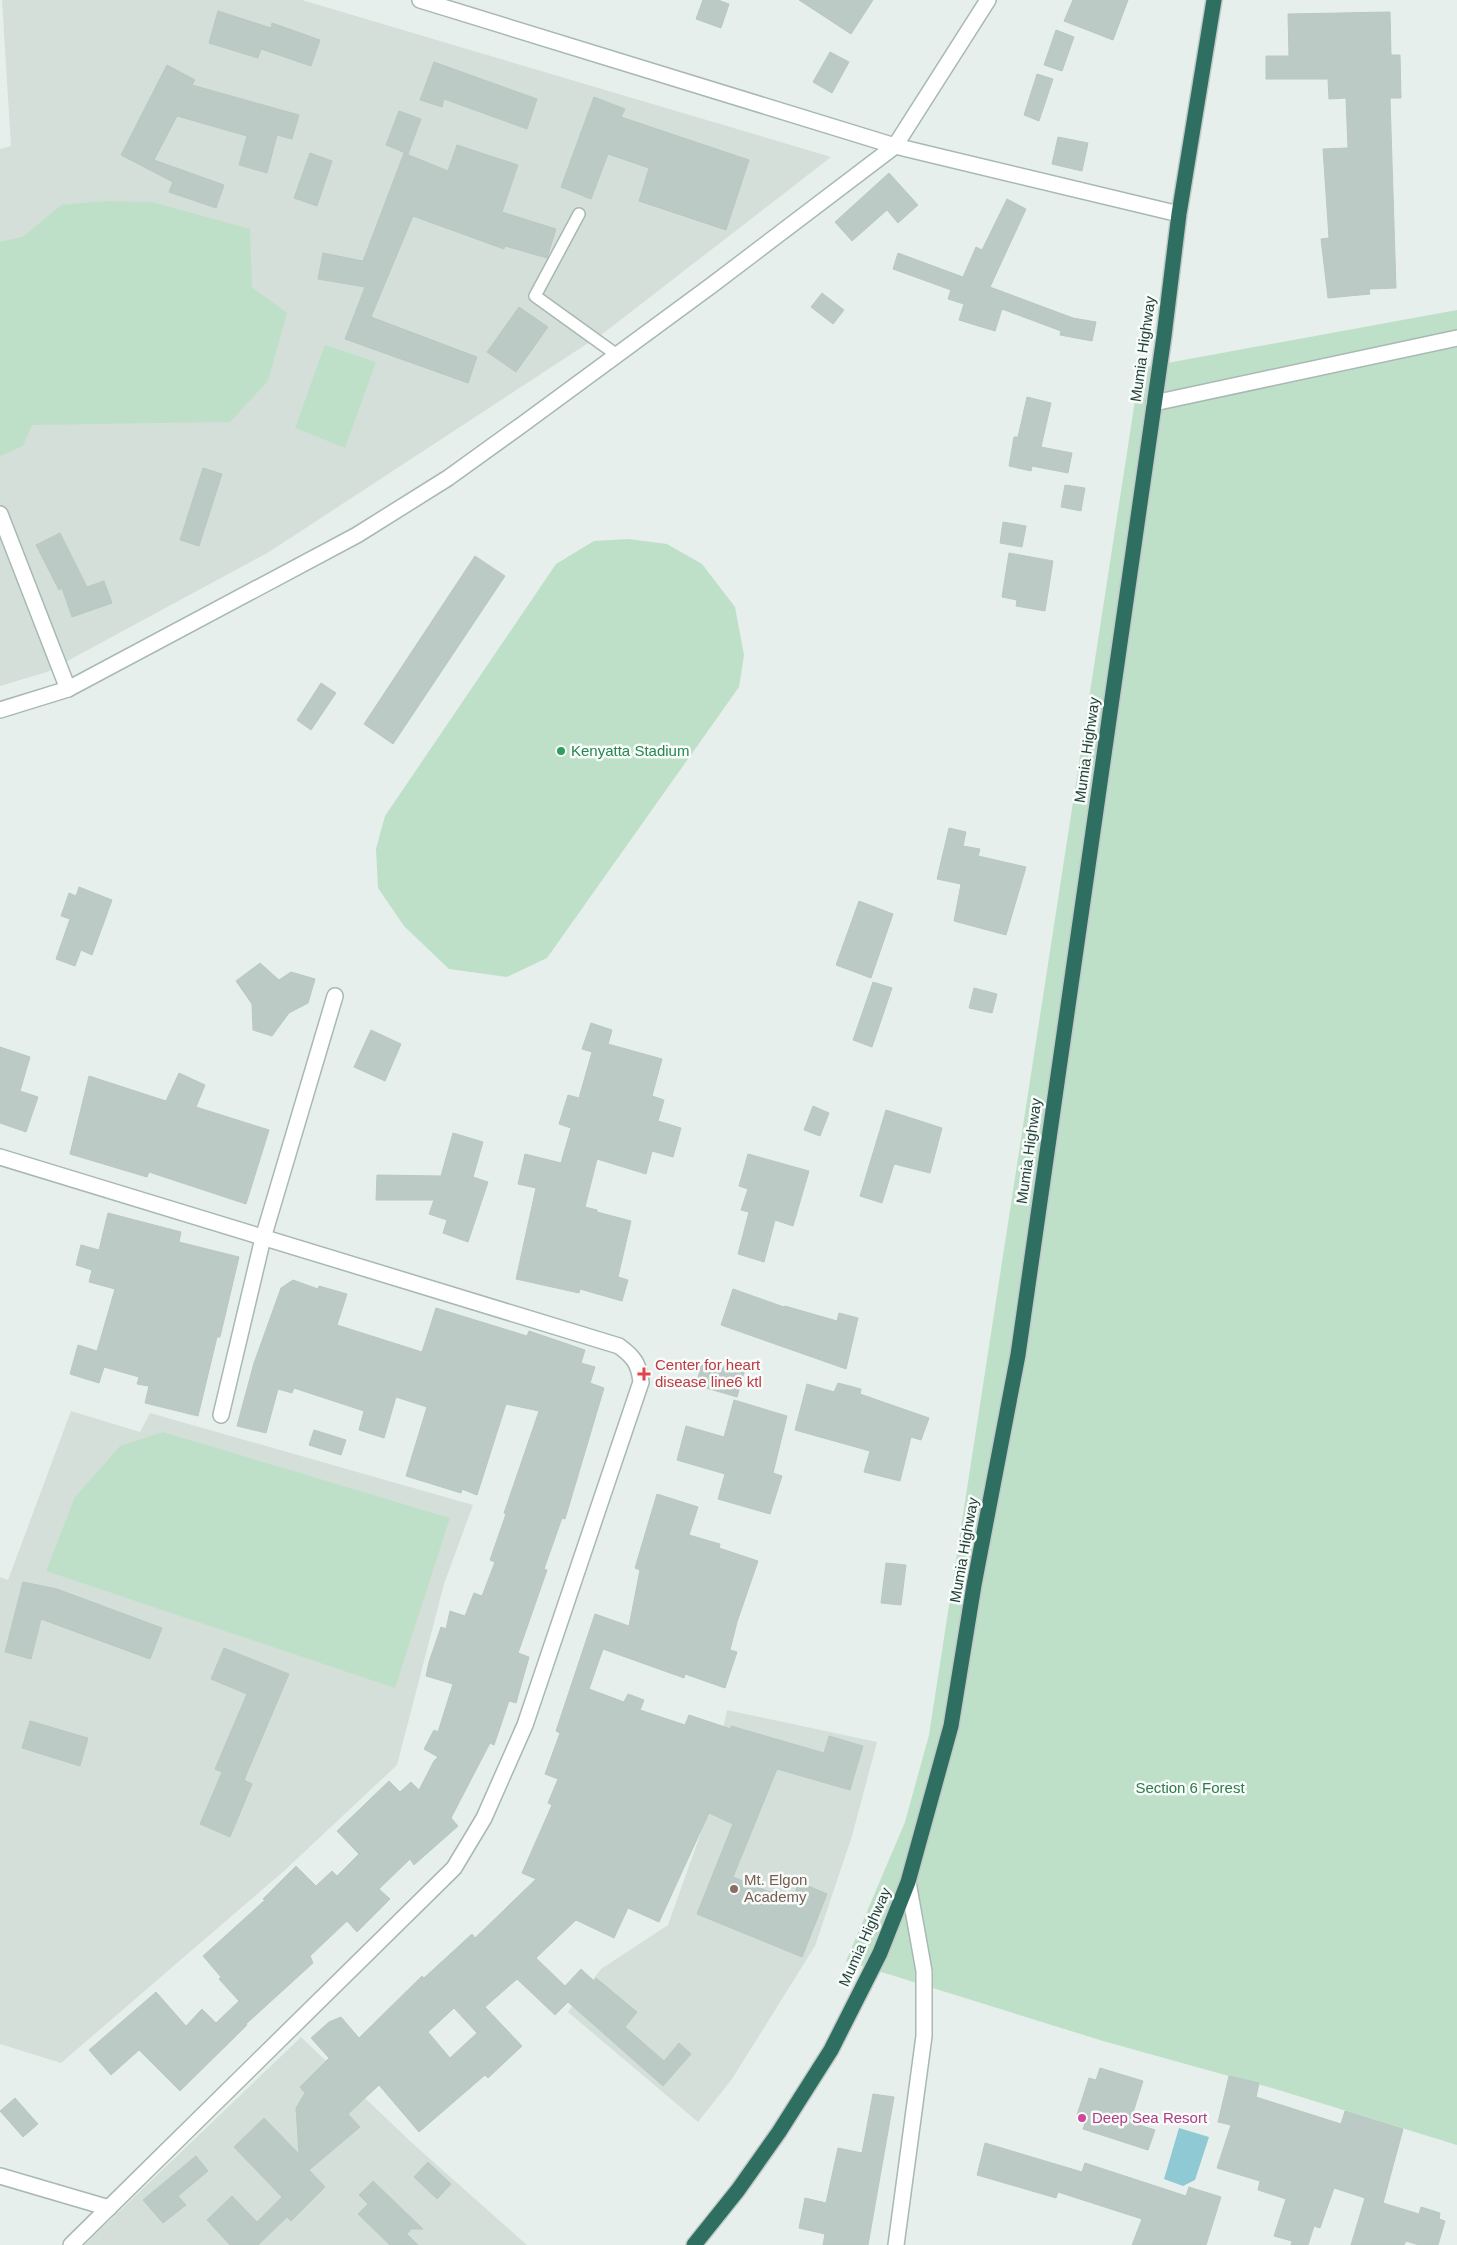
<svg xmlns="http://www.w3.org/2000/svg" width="1457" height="2245" font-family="Arial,sans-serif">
  <rect width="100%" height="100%" fill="#e6efeb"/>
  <g fill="#d4dfda">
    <polygon points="2,0 302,0 831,157 605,332 269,552 47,672 0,686 0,149 11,146"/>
    <polygon points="71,1411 140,1432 150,1413 473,1505 444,1584 397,1765 284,1871 61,2063 0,2044 0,1577 8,1580"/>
    <polygon points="727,1710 877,1742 852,1836 815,1946 732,2079 698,2122 568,2012 601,1969 668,1925 724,1768 716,1763"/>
    <polygon points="301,2037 411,2142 527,2245 84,2245"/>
  </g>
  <g fill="#bfe0c8">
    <polygon points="106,201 152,202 250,229 252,287 287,313 268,381 230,422 32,425 23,446 0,456 0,242 24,236 61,205"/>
    <polygon points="1457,310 1457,2145 1272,2088 1103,2041 846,1961 905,1822 929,1735 1140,368"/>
    <polygon points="325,345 376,362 345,448 295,428"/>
    <polygon points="628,539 667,544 702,564 735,607 744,655 739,687 547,958 507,977 449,969 404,926 378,888 376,849 385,816 556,564 594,541"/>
    <polygon points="163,1432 450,1518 395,1688 46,1571 75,1497 120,1446"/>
  </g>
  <polygon fill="#8ec9d4" points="1179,2128 1209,2137 1195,2180 1183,2186 1164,2179"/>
  <g fill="#bbcac4" stroke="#b8c9c2" fill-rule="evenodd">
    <polygon points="703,0 718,0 729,4 721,28 696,19"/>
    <polygon points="799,0 873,0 851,34"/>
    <polygon points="1073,0 1128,0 1113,40 1064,21"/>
    <polygon points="218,11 271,28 272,23 320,40 311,66 261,49 258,58 209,43"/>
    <polygon points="1390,12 1391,55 1400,55 1401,98 1390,98 1396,288 1369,289 1370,294 1328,298 1321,239 1329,238 1323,149 1348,148 1346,98 1329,99 1328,79 1266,79 1266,56 1289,56 1288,14"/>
    <polygon points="1056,30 1074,37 1062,71 1044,65"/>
    <polygon points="830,52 849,62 832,93 813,82"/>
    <polygon points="434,62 537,99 527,129 444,99 442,107 420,100"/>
    <polygon points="167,65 195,80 192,85 299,115 292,139 277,135 267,173 239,165 247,136 177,116 154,160 224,185 216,208 169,192 173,182 121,155"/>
    <polygon points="1037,74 1053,79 1039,121 1024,115"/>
    <polygon points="594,97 625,109 621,117 749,160 726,230 639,201 649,168 608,154 591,199 561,187"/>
    <polygon points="399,111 421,119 408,154 386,145"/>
    <polygon points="1058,137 1088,143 1082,171 1052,164"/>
    <polygon points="457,145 518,165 502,212 556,229 547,258 505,246 504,249 413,216 371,317 477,357 468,383 345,339 365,287 318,279 323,253 363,261 404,153 448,171"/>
    <polygon points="310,153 332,161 317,206 294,198"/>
    <polygon points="889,173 918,205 898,223 887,210 852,241 835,222"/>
    <polygon points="1007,199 1026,209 990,287 1073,318 1096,322 1092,341 1060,335 1061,331 1002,309 995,331 959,320 964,304 948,299 951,290 893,269 898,253 963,277 976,247 982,250"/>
    <polygon points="822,293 844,310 833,324 811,307"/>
    <polygon points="519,307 548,327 516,372 487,352"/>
    <polygon points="1027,397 1051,403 1041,447 1072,453 1068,473 1032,466 1031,471 1009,466 1014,437 1018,437"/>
    <polygon points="203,468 222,474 199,546 180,540"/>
    <polygon points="1065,485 1085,488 1081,511 1061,507"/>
    <polygon points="1003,522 1026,526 1022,547 1000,543"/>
    <polygon points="60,533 87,587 104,581 112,603 72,617 62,588 59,590 36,545"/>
    <polygon points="1009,553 1053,561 1045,611 1016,606 1017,600 1002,597"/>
    <polygon points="475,556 505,576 393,744 364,724"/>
    <polygon points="321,683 336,693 311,730 297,720"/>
    <polygon points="949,828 966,832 963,846 980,849 978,856 1026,867 1006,935 954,921 961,884 937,879"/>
    <polygon points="79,887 112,900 92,955 81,950 75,966 56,959 70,919 61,916 69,893 76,896"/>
    <polygon points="859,901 893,914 871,978 836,965"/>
    <polygon points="260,963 279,980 291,972 315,979 308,1003 289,1013 272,1036 253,1030 252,1004 236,981"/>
    <polygon points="873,982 892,988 872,1047 853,1040"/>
    <polygon points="974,988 997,994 992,1013 969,1008"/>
    <polygon points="591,1023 612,1030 608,1044 662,1059 652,1096 664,1100 658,1121 681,1128 673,1157 652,1151 646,1174 597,1159 585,1207 597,1210 597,1212 631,1221 618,1277 628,1280 622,1301 580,1289 579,1293 516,1279 536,1188 518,1184 525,1154 561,1163 571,1128 559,1124 568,1095 579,1098 592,1052 582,1049"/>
    <polygon points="371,1030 401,1044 385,1081 354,1067"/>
    <polygon points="0,1047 30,1057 20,1091 38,1097 26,1132 0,1123"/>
    <polygon points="179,1073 205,1085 196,1107 269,1130 246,1204 149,1172 147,1177 70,1154 89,1076 166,1101"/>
    <polygon points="813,1106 829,1113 820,1136 804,1130"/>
    <polygon points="886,1110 942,1128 930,1173 894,1164 882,1203 860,1196"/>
    <polygon points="453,1133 483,1142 473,1177 488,1182 468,1242 443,1233 447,1220 429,1214 434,1200 376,1200 377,1175 441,1176"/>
    <polygon points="748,1154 809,1171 793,1226 775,1220 764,1262 738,1254 749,1212 741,1210 748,1189 739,1186"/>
    <polygon points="108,1213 181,1232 179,1242 239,1257 220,1337 217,1337 198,1416 145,1403 149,1386 137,1384 139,1377 104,1367 99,1383 70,1374 78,1345 97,1351 115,1289 89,1282 92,1270 76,1265 81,1245 99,1250"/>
    <polygon points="293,1280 318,1289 319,1286 347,1294 337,1325 422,1352 436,1308 527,1336 529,1331 585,1350 581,1363 595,1367 590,1383 604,1388 565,1519 562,1518 544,1569 547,1570 518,1653 529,1657 516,1703 509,1701 494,1745 490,1743 451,1818 458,1826 414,1865 410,1859 379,1889 390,1899 357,1932 347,1921 310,1956 313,1963 246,2024 247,2025 180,2091 139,2050 111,2075 89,2050 156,1992 186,2026 202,2009 216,2023 239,2001 219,1979 221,1977 203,1956 265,1900 263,1899 296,1866 316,1886 332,1871 337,1876 359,1854 337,1831 389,1781 400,1792 411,1782 419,1790 434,1761 438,1757 424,1749 434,1730 438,1732 453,1684 426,1676 429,1662 441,1627 446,1629 450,1611 465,1616 474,1593 482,1596 495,1562 490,1560 506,1514 504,1513 539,1411 506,1404 477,1495 462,1489 461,1493 406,1476 427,1407 396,1397 384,1438 359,1430 364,1411 294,1388 292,1393 278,1389 266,1433 237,1426 254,1363 281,1288"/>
    <polygon points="733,1289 784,1307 785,1306 837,1321 839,1313 858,1318 846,1369 721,1325"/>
    <polygon points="726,1360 746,1366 737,1397 696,1385 702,1363 723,1369"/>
    <polygon points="838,1383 861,1389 860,1394 929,1418 921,1440 911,1437 900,1481 864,1472 870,1451 795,1430 807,1384 834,1392"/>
    <polygon points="734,1400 787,1416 773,1473 782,1476 770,1514 718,1499 725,1474 677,1460 686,1426 724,1437"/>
    <polygon points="314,1430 346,1440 341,1455 309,1445"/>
    <path d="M657 1494 698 1507 689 1535 720 1544 719 1548 758 1561 737 1622 730 1650 737 1652 725 1688 685 1674 684 1678 603 1649 589 1689 624 1702 628 1694 644 1700 640 1710 685 1725 689 1715 731 1729V1726L824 1753 829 1736 863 1746 850 1790 777 1769 733 1877 792 1901 799 1882 827 1894 802 1957 697 1914 733 1824 709 1813 659 1922 628 1908 614 1938 576 1920 536 1958 565 1986 581 1969 594 1981 596 1978 637 2012 625 2027 664 2061 679 2043 691 2054 663 2086 568 2002 555 2015 517 1979 485 2007 522 2046 488 2078 485 2075 419 2132 379 2085 348 2114 360 2127 309 2170 325 2187 291 2221 287 2217 258 2245H230L207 2220 232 2196 257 2222 282 2197 234 2147 264 2118 299 2154 296 2108 305 2093 300 2087 329 2058 311 2038 329 2022 341 2017 359 2038 422 1976 424 1978 472 1934 475 1938 536 1879 522 1873 552 1805 548 1803 558 1779 545 1774 560 1733 556 1731 595 1614 629 1626 640 1570 635 1568ZM454 2008 477 2033 450 2058 428 2032Z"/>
    <polygon points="886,1563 906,1565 901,1605 881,1603"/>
    <polygon points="23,1582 57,1589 162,1628 150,1659 41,1619 31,1659 5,1652"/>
    <polygon points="224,1648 289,1674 244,1780 252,1784 230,1837 200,1824 222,1772 215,1769 247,1694 211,1679"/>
    <polygon points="30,1721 88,1738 80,1766 22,1748"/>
    <polygon points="1100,2068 1143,2081 1130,2122 1155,2130 1148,2150 1083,2129 1087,2118 1077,2115 1089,2078 1096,2080"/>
    <polygon points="1229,2076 1259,2083 1256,2097 1341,2124 1345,2111 1403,2129 1383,2203 1419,2214 1421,2207 1440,2213 1439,2219 1445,2221 1438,2245 1419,2245 1406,2241 1404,2245 1351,2245 1365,2198 1334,2188 1320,2228 1314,2226 1308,2245 1291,2245 1292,2241 1274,2236 1286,2199 1258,2190 1260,2181 1217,2168 1231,2125 1218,2122"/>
    <polygon points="873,2094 894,2097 868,2245 823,2245 825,2234 799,2228 805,2198 826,2203 838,2148 862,2153"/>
    <polygon points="15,2098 38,2124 23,2137 0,2111"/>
    <polygon points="985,2143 1082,2172 1085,2163 1186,2196 1189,2187 1221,2197 1206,2245 1132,2245 1142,2219 1058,2192 1056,2198 977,2175"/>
    <polygon points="196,2156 208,2171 178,2196 186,2205 163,2223 143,2200"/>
    <polygon points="428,2162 451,2184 437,2199 414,2177"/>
    <polygon points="373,2181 423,2229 411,2229 407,2234 418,2245 390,2245 358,2214 368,2204 359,2195"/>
  </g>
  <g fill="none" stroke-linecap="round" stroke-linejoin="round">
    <defs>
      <polyline id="lane" points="579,214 535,296 617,355"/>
      <g id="street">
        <polyline points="420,0 895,146 1179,214"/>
        <polyline points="1154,403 1457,338"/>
        <polyline points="0,514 68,689"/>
        <polyline points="0,710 68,689 357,535 448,478 523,424 712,285 895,146 988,0"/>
        <path d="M0 1157 619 1346C634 1357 639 1364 641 1382L525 1725 484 1818 454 1868 71 2245"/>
        <polyline points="221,1415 263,1238 335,996"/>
        <polyline points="0,2176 109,2208"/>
        <polyline points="896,2245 924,2036 924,1971 908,1882"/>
      </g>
      <polyline id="highway" points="694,2245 738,2190 779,2132 831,2050 880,1953 908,1882 951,1726 974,1585 1018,1355 1164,336 1179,214 1214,0"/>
    </defs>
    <use href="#lane" stroke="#a8b8b2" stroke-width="14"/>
    <use href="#street" stroke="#a8b8b2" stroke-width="18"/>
    <use href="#highway" stroke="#c2cac8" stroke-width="18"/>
    <use href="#lane" stroke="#fff" stroke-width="11"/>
    <use href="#street" stroke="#fff" stroke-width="15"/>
    <use href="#highway" stroke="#2f6f62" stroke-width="15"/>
  </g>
  <circle fill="#2e9e5b" stroke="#f7fbf9" stroke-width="2" cx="561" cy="751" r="5"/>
  <path fill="#e0444e" stroke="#f7fbf9" stroke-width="2" d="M641.5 1366.5h5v5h5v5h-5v5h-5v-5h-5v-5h5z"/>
  <circle fill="#8d6e63" stroke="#f7fbf9" stroke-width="2" cx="734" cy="1889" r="5"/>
  <circle fill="#d1479c" stroke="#f7fbf9" stroke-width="2" cx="1082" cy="2118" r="5"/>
  <g text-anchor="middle" stroke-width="5" stroke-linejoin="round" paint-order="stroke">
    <g font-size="15" fill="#24423a" stroke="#f7fbf9">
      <text transform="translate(1143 349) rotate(-82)" y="5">Mumia Highway</text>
      <text transform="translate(1087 750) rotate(-82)" y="5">Mumia Highway</text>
      <text transform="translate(1029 1151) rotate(-82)" y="5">Mumia Highway</text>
      <text transform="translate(964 1550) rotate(-80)" y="5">Mumia Highway</text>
      <text transform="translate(865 1937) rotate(-66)" y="5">Mumia Highway</text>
    </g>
    <g font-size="15" fill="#27864d" stroke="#f7fbf9" text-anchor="start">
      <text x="571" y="756">Kenyatta Stadium</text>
    </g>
    <g font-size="15" fill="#be3a42" stroke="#f7fbf9" text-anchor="start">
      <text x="655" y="1370">Center for heart<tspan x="655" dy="17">disease line6 ktl</tspan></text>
    </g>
    <g font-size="15" fill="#2d7a4b" stroke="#f7fbf9">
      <text x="1190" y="1793">Section 6 Forest</text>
    </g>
    <g font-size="15" fill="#785e54" stroke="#f7fbf9" text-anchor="start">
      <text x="744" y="1885">Mt. Elgon<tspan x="744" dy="17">Academy</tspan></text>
    </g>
    <g font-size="15" fill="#b23c85" stroke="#f7fbf9" text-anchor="start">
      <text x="1092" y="2123">Deep Sea Resort</text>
    </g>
  </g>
</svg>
